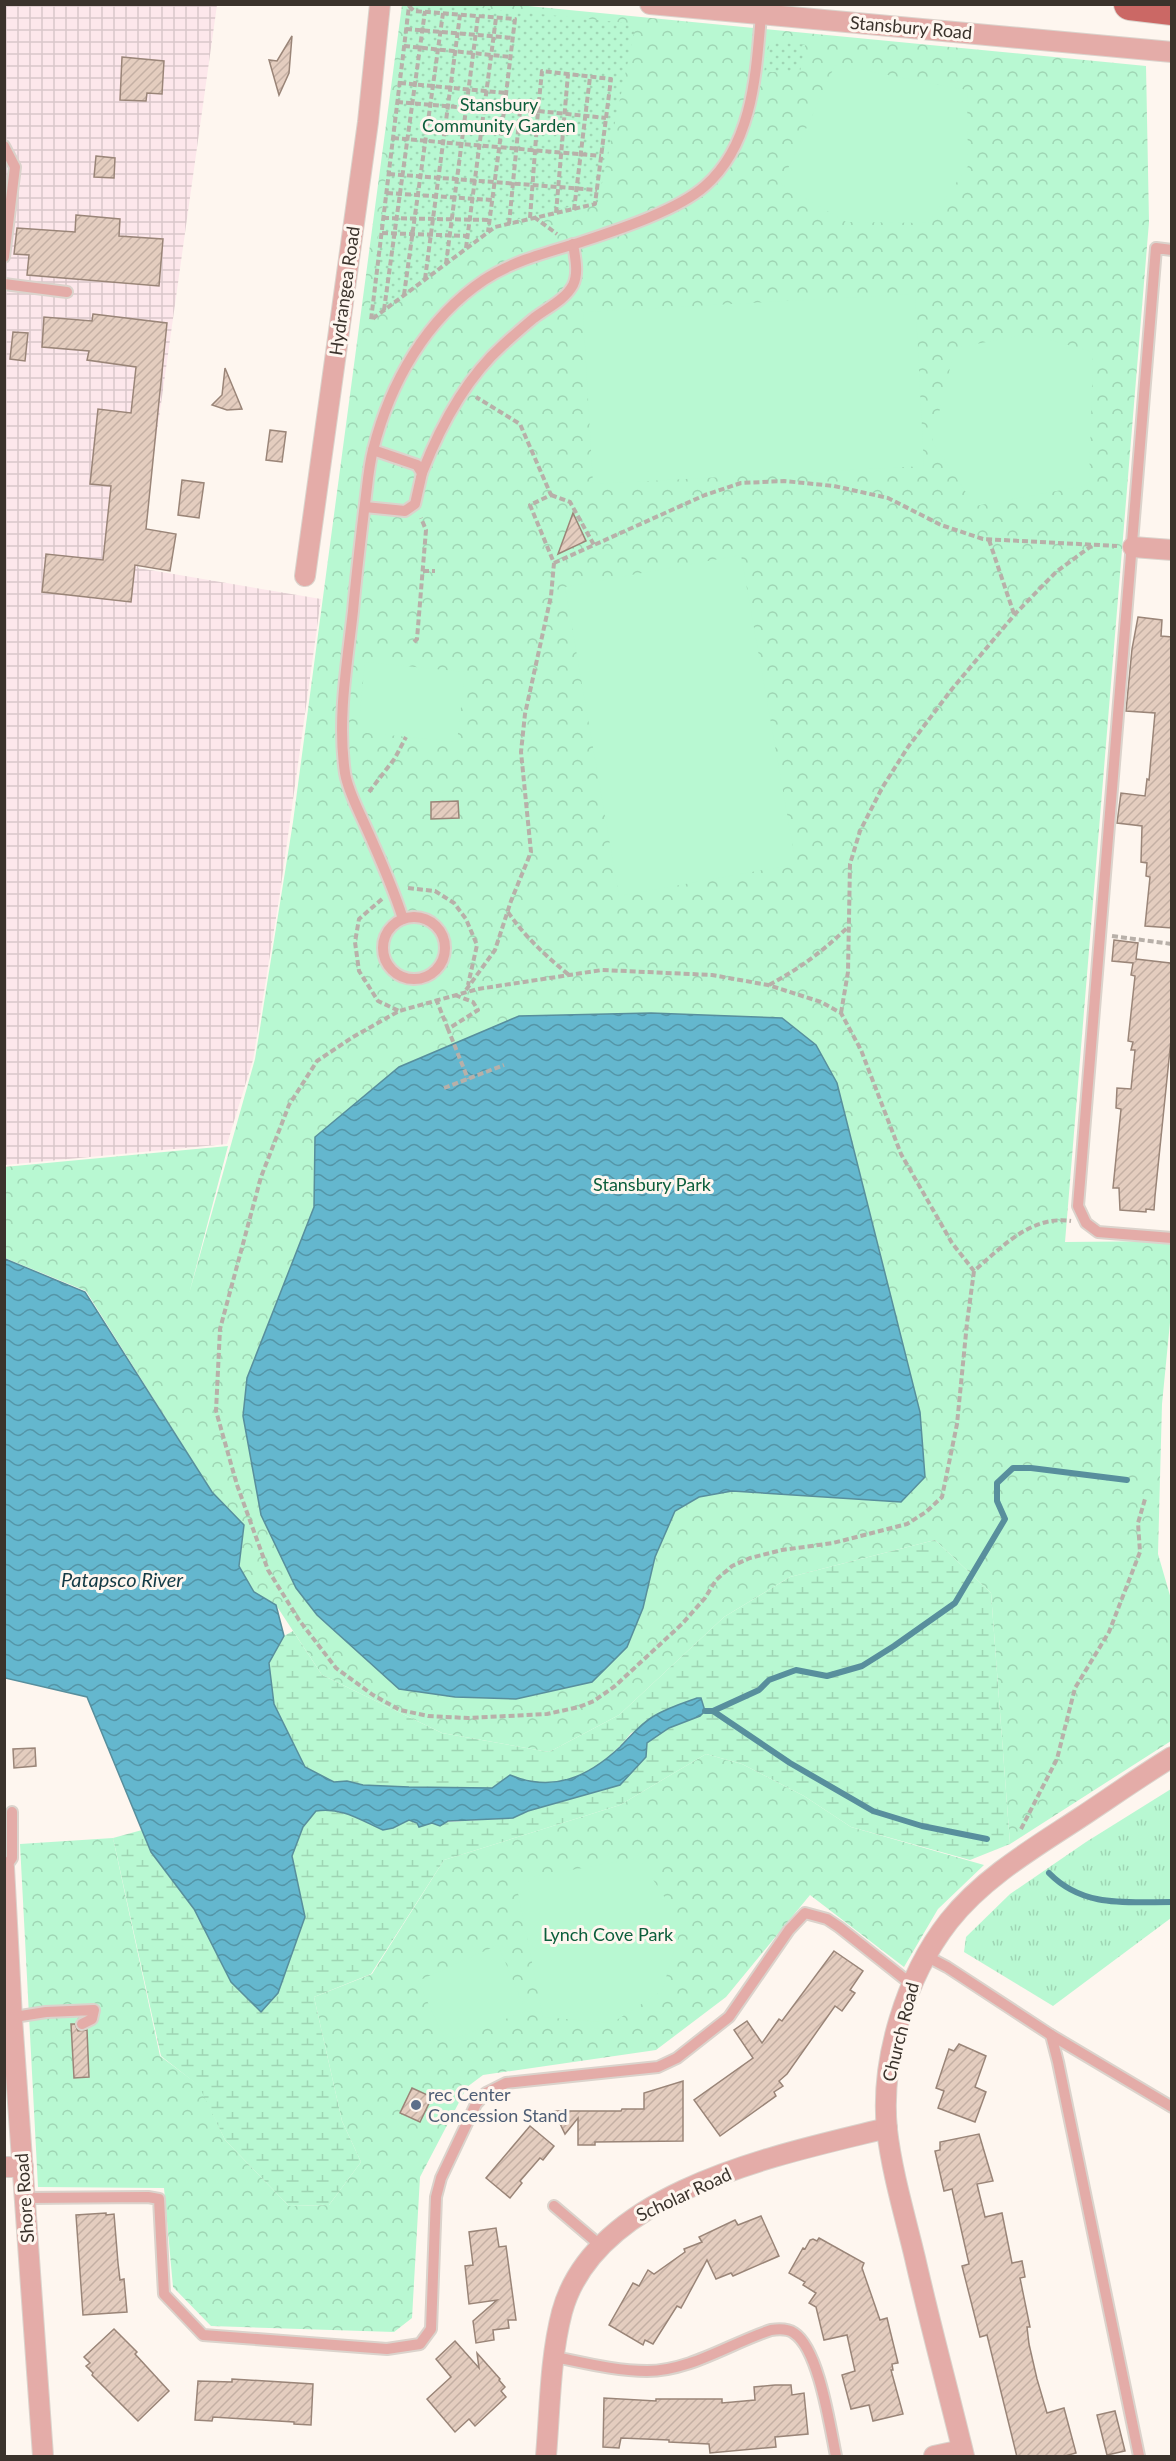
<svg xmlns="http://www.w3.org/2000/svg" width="1176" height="2461" font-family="Lato,sans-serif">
  <defs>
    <pattern id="industrial-grid" width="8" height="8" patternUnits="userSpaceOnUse" patternTransform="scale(1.5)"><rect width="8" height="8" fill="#fde7eb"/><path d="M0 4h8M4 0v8" fill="none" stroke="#dac7ca"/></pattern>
    <pattern id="grass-tufts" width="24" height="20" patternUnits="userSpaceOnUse" patternTransform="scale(1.5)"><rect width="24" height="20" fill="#b8f8d2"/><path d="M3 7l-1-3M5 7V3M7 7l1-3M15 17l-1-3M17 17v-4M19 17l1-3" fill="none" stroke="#9fd5b4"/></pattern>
    <pattern id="forest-crowns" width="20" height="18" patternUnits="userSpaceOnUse" patternTransform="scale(1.5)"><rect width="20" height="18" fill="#b8f8d2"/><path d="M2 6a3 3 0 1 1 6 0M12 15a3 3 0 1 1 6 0" fill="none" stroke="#9fd5b4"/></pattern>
    <pattern id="wetland-marsh" width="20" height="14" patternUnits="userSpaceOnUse" patternTransform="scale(1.5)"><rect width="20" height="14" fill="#b8f8d2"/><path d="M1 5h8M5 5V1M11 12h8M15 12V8" fill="none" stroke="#9fd5b4"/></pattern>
    <pattern id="garden-dots" width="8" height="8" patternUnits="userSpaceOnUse" patternTransform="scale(1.5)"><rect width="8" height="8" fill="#b8f8d2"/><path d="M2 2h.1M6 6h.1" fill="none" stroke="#9fd5b4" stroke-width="1.8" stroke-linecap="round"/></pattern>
    <pattern id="water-waves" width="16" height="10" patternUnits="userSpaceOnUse" patternTransform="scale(1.5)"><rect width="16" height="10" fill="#64b7ce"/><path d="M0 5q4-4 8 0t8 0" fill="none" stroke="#5495a7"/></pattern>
    <pattern id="building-hatch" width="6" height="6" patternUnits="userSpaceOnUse" patternTransform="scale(1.5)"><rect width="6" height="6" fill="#e4cdbf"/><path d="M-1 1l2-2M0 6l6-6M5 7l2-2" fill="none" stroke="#c4b0a4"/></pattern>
  </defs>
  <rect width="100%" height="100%" fill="#fef6ef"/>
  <polygon fill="url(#industrial-grid)" points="5,5 217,5 138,568 321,599 280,893 253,1060 227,1144 5,1165"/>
  <polygon fill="url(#grass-tufts)" points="1171,1789 1171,1918 1053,2006 964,1952 966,1937 1010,1894 1086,1842"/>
  <g fill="url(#forest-crowns)">
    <polygon points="402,5 518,5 1146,66 1149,222 1065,1242 1171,1241 1172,1302 1162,1404 1158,1554 1171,1599 1171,1741 1010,1844 991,1593 935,1540 790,1577 724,1617 619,1715 549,1752 442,1733 322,1675 276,1605 254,1592 239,1566 244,1525 212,1492 86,1291 5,1258 4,1167 228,1146 189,1294 255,1059 293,822"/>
    <polygon points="706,1754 742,1764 804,1796 851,1827 984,1865 938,1909 904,1967 810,1895 726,1997 656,2050 483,2075 467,2087 420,2177 412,2318 394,2332 211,2326 173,2287 164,2188 38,2187 20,1844 113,1838 160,2056 200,2086 225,2140 289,2206 329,2205 361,2162 342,2121 314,1997 372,1974 444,1860 620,1805"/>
  </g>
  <path fill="url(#wetland-marsh)" d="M935 1540 991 1593 1010 1844 970 1860 851 1827 804 1796 742 1764 706 1754 620 1805 444 1860 371 1974 314 1997 342 2121 361 2162 329 2205 289 2206 225 2140 199 2086 161 2056 113 1838 142 1830 151 1852 194 1909 231 1982 305 1917 292 1856 303 1827 316 1811C342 1807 360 1820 383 1830L393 1828 409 1820 417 1823H432L513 1818 647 1743 669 1728 700 1716 705 1711 701 1698 631 1733 621 1745 595 1769 566 1781 547 1784 526 1782 510 1776 492 1788 409 1787 363 1785 347 1781 334 1782 305 1767 274 1704 269 1663 284 1636 293 1631 322 1675 442 1733 549 1752 619 1715 724 1617 790 1577Z"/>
  <g fill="url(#garden-dots)">
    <polygon points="407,5 453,5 636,24 598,202 557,209 495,225 368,320"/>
    <polygon points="770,41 805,45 800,72 764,72"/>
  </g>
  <g fill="#b8f8d2">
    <polygon points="835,65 967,90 968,166 928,223 846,222 781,184"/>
    <polygon points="915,294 924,466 593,484 583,312"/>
    <polygon points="1029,334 1093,352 1089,485 975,506 932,441 955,348"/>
    <polygon points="741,555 796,864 619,896 565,587"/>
    <polygon points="365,662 465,672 457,742 358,732"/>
    <polygon points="639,1858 682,1924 662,1991 612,2023 543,2017 518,1893 532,1877"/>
    <polygon points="498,1945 526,2011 446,2042 418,1981"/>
  </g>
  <g fill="url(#water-waves)" stroke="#588f9d" stroke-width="1.5">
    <polygon points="651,1013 782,1018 816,1045 837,1083 920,1412 925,1477 901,1502 732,1491 699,1497 675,1511 655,1557 643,1608 627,1647 592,1682 516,1699 455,1697 399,1689 317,1615 296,1588 261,1515 243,1416 247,1378 314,1207 315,1137 399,1067 519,1016"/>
    <path d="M5 1259 85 1292 212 1492 244 1525 239 1566 254 1592 276 1605 284 1636 269 1663 274 1704 305 1767 334 1782 347 1781 363 1785 409 1787 492 1788 510 1775C553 1793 588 1777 620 1747 631 1736 640 1724 654 1716 667 1708 683 1703 697 1698H701L705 1711 700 1716 669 1728 647 1743 646 1757 620 1785 528 1811 513 1818 448 1821 440 1826 432 1823 419 1827 417 1823 409 1820 393 1828 383 1830C360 1820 342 1807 316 1811L303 1827 292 1856 305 1917 278 1993 261 2012 231 1982 194 1909 151 1852 87 1697 5 1678Z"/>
  </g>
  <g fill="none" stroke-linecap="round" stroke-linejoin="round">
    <g stroke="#588f9d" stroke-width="6">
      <polyline points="705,1711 713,1711 790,1763 873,1811 922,1826 987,1839"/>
      <polyline points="713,1711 759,1690 769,1680 796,1670 827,1676 862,1666 894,1646 955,1603 1005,1519 997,1501 997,1483 1013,1468 1031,1468 1127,1480"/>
      <path d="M1049 1873C1083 1908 1126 1902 1172 1902"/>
    </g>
  </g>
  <g fill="url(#building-hatch)" stroke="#9a8578" stroke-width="1.5">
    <polygon points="292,36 289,73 279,95 269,60 277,61"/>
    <polygon points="122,57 164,61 162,94 147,93 146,101 120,100"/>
    <polygon points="96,156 115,158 114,178 94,177"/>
    <polygon points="76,215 120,219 119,236 163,239 159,286 27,275 29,255 14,254 17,228 75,232"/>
    <polygon points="93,314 167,323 146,529 176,534 170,571 135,565 131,602 42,592 46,554 103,560 111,486 90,484 98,409 131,413 136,367 87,360 89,351 42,347 44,317 92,321"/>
    <polygon points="13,332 28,333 25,361 10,359"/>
    <polygon points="225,368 242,409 227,410 212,405 222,395"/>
    <polygon points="270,430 286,432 282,462 266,460"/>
    <polygon points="182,480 204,483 199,518 178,515"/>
    <polygon points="573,513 586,541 558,554"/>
    <polygon points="1138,617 1162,620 1161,636 1172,637 1172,928 1145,926 1150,877 1146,876 1147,863 1141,862 1142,826 1117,823 1121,793 1145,796 1147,779 1149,780 1155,713 1126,711 1132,649"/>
    <polygon points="458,801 459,818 431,819 431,802"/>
    <polygon points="1114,940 1138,943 1136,959 1170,963 1172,966 1172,1030 1155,1196 1154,1210 1146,1209 1146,1212 1120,1210 1119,1188 1113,1188 1121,1109 1116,1108 1117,1088 1131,1089 1135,1050 1131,1050 1133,1042 1128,1041 1135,976 1131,975 1133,963 1112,961"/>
    <polygon points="35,1748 36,1766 14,1768 13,1749"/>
    <polygon points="834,1951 863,1971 850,1990 855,1993 842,2011 835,2006 787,2074 779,2081 783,2086 774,2092 776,2096 720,2136 694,2100 753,2058 734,2030 747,2021 762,2043 779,2019 782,2021"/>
    <polygon points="71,2024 75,2024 78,2031 87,2030 89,2077 74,2078"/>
    <polygon points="959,2044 986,2056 975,2087 986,2092 975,2122 938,2108 944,2091 936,2088 949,2049 954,2051"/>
    <polygon points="683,2081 683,2141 595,2142 595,2145 578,2145 578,2118 565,2134 554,2111 621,2111 622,2109 644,2109 644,2093"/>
    <polygon points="412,2088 432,2097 420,2122 400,2113"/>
    <polygon points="530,2126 554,2146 543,2160 540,2158 520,2181 522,2183 510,2198 486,2178"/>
    <polygon points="979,2134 993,2181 977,2184 985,2217 1002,2213 1012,2263 1022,2261 1025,2277 1020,2278 1030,2327 1027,2327 1029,2344 1037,2379 1047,2413 1064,2408 1076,2453 1061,2457 1017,2457 987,2335 980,2337 962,2266 969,2264 952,2189 944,2191 935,2151 940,2150 940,2142"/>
    <polygon points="106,2213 106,2215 114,2214 118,2263 120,2280 124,2279 127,2312 83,2315 76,2215"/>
    <polygon points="761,2216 779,2256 733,2276 731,2273 716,2279 707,2260 681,2308 677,2306 653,2344 645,2340 643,2345 609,2325 633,2283 639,2286 648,2270 654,2274 685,2252 684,2249 702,2242 699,2237 735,2220 738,2225"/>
    <polygon points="496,2228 499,2247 506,2246 516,2320 508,2320 509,2328 493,2330 494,2340 476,2343 473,2321 497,2300 469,2304 465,2266 473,2265 469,2232"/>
    <polygon points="819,2238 864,2263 862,2268 880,2320 887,2318 898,2363 892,2364 893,2370 891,2370 903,2414 873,2421 869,2405 851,2409 842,2375 855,2371 847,2335 824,2340 816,2307 809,2303 816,2293 803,2285 805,2282 789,2273 803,2248 805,2249 810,2240 813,2239 817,2241"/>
    <polygon points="114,2329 137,2352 135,2354 169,2391 138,2421 92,2375 93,2373 86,2366 90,2363 84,2357"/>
    <polygon points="455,2341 479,2368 477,2353 500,2379 499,2380 505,2387 501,2391 506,2397 475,2426 469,2419 455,2432 427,2399 451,2377 436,2359"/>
    <polygon points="232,2379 313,2384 311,2425 294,2424 294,2422 213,2417 212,2421 195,2420 198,2381 232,2382"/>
    <polygon points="775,2385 791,2385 792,2395 804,2393 808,2434 775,2437 776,2447 710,2453 709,2444 669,2442 669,2440 621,2438 619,2448 603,2447 604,2398 656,2401 656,2399 722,2399 722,2403 755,2400 754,2387"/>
    <polygon points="1115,2411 1125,2451 1107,2455 1097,2415"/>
  </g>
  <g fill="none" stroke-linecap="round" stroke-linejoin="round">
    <defs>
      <g id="lane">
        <polyline points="4,146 15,167 4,257"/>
        <polyline points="1172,250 1156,248 1078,1206 1086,1223 1098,1232 1172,1238"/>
        <polyline points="4,284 67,292"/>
        <path d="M422 473C440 427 465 379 503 345 513 336 523 327 534 318 547 308 565 300 573 285 579 273 575 257 573 244"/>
        <polyline points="365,507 405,511 415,504 422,473 417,465 373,450"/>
        <circle cx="414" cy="948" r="31"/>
        <path d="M403 919C393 887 379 856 365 825 358 809 348 791 345 773 337 719 347 665 353 611 356 578 360 544 364 511 367 491 368 469 373 450 390 383 426 319 484 280 513 261 545 253 578 243 614 231 677 211 705 186 753 144 756 73 761 15"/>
        <polyline points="5,1868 12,1858 12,1812"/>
        <polyline points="926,1956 947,1967 1051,2035 1172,2107"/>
        <polyline points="8,2018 46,2012 94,2010 92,2019 82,2024"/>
        <polyline points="1051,2035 1058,2062 1139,2456"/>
        <polyline points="25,2198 148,2197 159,2199 164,2294 203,2335 387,2349 420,2344 431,2329 436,2197 441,2178 476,2104 486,2093 506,2083 658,2067 677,2058 729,2017 789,1930 805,1913 827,1919 839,1927 911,1984"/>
        <polyline points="554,2206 601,2246"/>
        <path d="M555 2357C585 2363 616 2371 647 2371 690 2371 731 2343 771 2330 778 2329 787 2328 794 2333 819 2349 830 2427 836 2456"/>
      </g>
      <g id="street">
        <polyline points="650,4 1172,52"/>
        <polyline points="1133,547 1172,550"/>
        <polyline points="305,576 368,122 380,4"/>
        <polyline points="4,1867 12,2018 43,2456"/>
        <polyline points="4,2167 23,2167"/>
        <path d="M546 2456C550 2409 550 2358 562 2312 595 2190 782 2154 887 2128"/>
        <polyline points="934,2456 962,2450"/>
        <path d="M964 2456C948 2390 930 2324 915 2258 905 2216 892 2173 887 2130 880 2060 906 1976 949 1921 984 1877 1034 1848 1081 1817 1111 1797 1141 1776 1172 1757"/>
      </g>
      <polyline id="primary" points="1130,4 1172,9"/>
    </defs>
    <use href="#lane" stroke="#dbd3cc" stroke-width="14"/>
    <use href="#street" stroke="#dbd3cc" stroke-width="22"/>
    <use href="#primary" stroke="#dbd3cc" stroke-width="34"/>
    <g stroke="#b8b0a9" stroke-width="4" stroke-dasharray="6 3" stroke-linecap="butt">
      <polygon points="409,6 414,11 515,19 504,111 538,111 542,71 611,79 595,204 495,227 371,320"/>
      <polyline points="406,29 513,38"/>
      <polyline points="404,46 511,57"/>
      <polyline points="400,83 506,93"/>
      <polyline points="397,102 504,111 488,232"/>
      <polyline points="393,138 601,156"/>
      <polyline points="389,174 597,190"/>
      <polyline points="387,193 492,200"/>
      <polyline points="574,210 590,77"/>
      <polyline points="556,213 568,74"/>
      <polyline points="534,217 557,234"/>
      <polyline points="383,218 489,220"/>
      <polyline points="530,218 538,111 606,118"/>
      <polyline points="509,224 520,111"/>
      <polyline points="382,233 468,236"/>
      <polyline points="466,248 496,18"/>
      <polyline points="446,264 478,16"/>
      <polyline points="425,279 460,15"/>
      <polyline points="404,295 443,13"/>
      <polyline points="384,310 425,11"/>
      <polyline points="551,495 570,502 594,545"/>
      <polyline points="989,540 1014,614"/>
      <polyline points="554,563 705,495 741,483 784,481 834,486 888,498 941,525 983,539 1117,546"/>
      <polyline points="423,571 435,571"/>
      <polyline points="414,642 417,639 426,530 421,518"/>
      <polyline points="369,792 395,758 406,737"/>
      <polyline points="408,888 435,891 454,903 466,919 477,945 468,985"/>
      <polyline points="382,899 359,919 355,942 359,971 378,1001 399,1011"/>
      <path d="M508 912C525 937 546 956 569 975"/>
      <polyline points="1112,936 1172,944"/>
      <path d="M769 985C799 969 823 951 847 928"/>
      <polyline points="466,990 495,950 511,901 531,852 521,752 525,714 551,596 554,563 530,505 551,495 520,424 476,397"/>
      <polyline points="455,995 473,1002 478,1010 448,1029 468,1079"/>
      <polyline points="436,999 448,1029"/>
      <polyline points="841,1013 848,972 850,864 860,831 882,788 908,747 952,689 1016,613 1056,572 1094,544"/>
      <polyline points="444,1088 504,1065"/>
      <path d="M974 1271 967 1323 957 1424 942 1497 926 1512 907 1524 833 1543 782 1550 750 1558 732 1566 716 1580 705 1598 682 1624 615 1686 594 1701 579 1707 547 1714 468 1718 428 1716 400 1710 373 1695 336 1668 299 1620 268 1570 237 1485 216 1411 220 1329 261 1177 289 1105 317 1061 353 1037 399 1011 478 989 602 970 712 975 768 985 821 1002 841 1013 861 1050 901 1154 952 1243 974 1271C1002 1247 1031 1215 1071 1221"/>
      <polyline points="1021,1829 1057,1759 1075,1688 1109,1632 1140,1552 1138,1523 1145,1499"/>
    </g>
    <use href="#lane" stroke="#e4aca8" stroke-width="10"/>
    <use href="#street" stroke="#e4aca8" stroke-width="20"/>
    <use href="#primary" stroke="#cb6865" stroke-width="32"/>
  </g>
  <circle fill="#5c6f8a" stroke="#fef6ef" stroke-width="2" cx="416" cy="2105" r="6"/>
  <g text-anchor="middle" stroke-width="6" stroke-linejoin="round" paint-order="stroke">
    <g font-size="18" fill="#3b332c" stroke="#fef6ef">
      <text transform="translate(911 28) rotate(5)" y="6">Stansbury Road</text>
      <text transform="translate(345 291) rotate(-82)" y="6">Hydrangea Road</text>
      <text transform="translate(901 2032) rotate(-76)" y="6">Church Road</text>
      <text transform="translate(684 2195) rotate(-25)" y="6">Scholar Road</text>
      <text transform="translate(25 2198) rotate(-94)" y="6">Shore Road</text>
    </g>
    <g font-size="18" fill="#0c5e3b" stroke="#fef6ef">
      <text x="499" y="111">Stansbury<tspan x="499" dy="21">Community Garden</tspan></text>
      <text x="652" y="1191">Stansbury Park</text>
      <text x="608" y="1941">Lynch Cove Park</text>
    </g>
    <g font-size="18" fill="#4e5e75" stroke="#fef6ef" text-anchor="start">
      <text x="428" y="2101">rec Center<tspan x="428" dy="21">Concession Stand</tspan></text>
    </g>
    <g font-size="20" font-style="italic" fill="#133a45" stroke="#fef6ef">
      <text x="122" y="1587">Patapsco River</text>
    </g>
  </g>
  <rect width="1176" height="2461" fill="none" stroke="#3b332c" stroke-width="12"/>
</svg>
